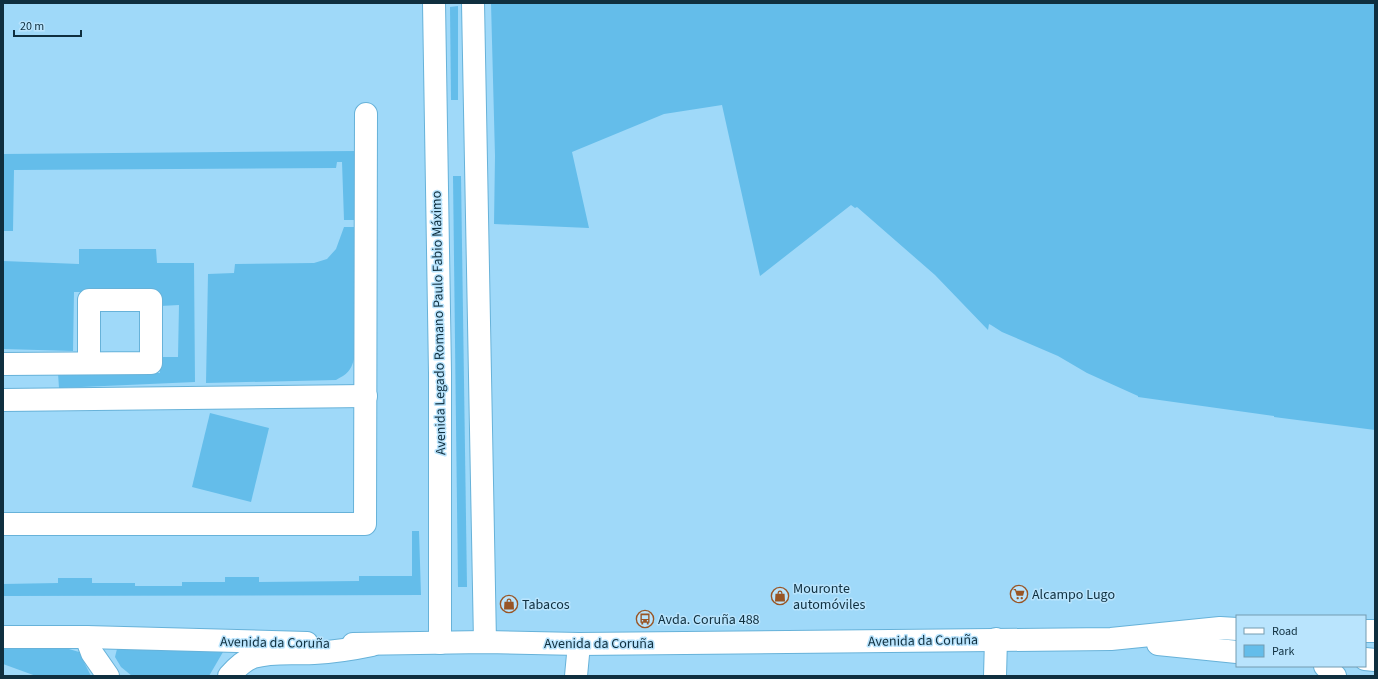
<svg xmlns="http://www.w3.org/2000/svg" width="1378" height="679" font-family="'Source Sans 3',sans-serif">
  <rect width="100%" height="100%" fill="#9fd9f9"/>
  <g fill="#64bdea">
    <polygon points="491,3 1375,3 1375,430 1274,417 1274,416 1138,397 1138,396 1087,373 1058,356 1002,332 991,325 989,324 988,330 935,275 857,207 855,208 851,205 760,276 722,105 664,114 572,152 589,228 494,224 495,156"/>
    <polygon points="458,6 458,100 451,100 450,7"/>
    <polygon points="357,151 356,220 344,220 342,162 337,162 336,168 14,170 13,231 3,231 3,154"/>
    <polygon points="453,176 461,176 467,587 458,587"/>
    <path d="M344 227H356L354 359C351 371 347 374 336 380L206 383 208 274 234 273 235 264 314 263 327 259 336 249Z"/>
    <polygon points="79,249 156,249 157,263 194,263 195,382 59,388 58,373 160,373 160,357 178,357 179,305 160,306 160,292 74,292 73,351 3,349 3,261 79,264"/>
    <polygon points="210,413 269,428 251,502 192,487"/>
    <polygon points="412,531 419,531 421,595 3,596 3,584 58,583 58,578 92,578 92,583 135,583 135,586 182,586 182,582 225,582 225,577 259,577 259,582 359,581 359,576 412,576"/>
    <polygon points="3,647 69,649 79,652 91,676 36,676 3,664"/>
    <polygon points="125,648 223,652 209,676 132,676 121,667 115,657 117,649"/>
  </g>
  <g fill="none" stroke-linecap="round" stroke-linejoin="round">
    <defs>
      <g id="minor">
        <polyline points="434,3 440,373 440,643"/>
        <polyline points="473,3 485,642"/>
        <polyline points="3,364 151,363 151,300 89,300 89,363"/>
        <polyline points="3,400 366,396"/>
        <polyline points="3,524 365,524 366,114"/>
        <polyline points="1365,631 1375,631"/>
        <polyline points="86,637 307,643"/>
        <polyline points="353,644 485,642 579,644 1111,639 1220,628 1237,629"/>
        <polyline points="1158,644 1237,652"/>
        <polyline points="1365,659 1375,660"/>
        <polyline points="1325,666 1335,676"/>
        <polyline points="576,676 579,644"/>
        <polyline points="995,676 996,639"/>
      </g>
      <g id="highway">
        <polyline points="3,637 86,637 92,653 108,676"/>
        <path d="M229 676C236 668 243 661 253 657 273 651 294 654 314 653 334 652 353 649 372 645"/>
      </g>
    </defs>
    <use href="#minor" stroke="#67b2d9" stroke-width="24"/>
    <use href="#highway" stroke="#67b2d9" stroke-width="24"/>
    <use href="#minor" stroke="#fff" stroke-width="22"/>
    <use href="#highway" stroke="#fff" stroke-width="22"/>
  </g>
  <defs>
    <symbol id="supermarket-ring" viewBox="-11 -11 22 22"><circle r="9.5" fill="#b9e4fd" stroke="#985525" stroke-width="1.5"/><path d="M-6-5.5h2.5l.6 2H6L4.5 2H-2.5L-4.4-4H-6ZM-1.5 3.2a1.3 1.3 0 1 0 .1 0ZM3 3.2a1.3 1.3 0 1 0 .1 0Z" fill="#985525"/></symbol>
    <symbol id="shop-ring" viewBox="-11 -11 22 22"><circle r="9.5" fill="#b9e4fd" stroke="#985525" stroke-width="1.5"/><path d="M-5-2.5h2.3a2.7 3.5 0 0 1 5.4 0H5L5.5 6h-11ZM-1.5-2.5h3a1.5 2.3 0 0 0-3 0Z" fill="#985525"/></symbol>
    <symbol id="bus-ring" viewBox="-11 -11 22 22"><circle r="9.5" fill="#b9e4fd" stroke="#985525" stroke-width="1.5"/><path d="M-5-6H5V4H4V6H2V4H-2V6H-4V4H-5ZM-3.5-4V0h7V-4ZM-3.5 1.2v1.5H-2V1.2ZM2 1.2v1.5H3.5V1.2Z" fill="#985525"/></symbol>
  </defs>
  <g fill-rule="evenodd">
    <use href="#supermarket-ring" x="1009" y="584" width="20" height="20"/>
    <use href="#shop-ring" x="770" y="586" width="20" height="20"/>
    <use href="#shop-ring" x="499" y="594" width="20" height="20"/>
    <use href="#bus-ring" x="635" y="609" width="20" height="20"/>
  </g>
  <g text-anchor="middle" stroke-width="3" stroke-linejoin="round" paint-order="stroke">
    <g font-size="14" fill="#0f2f3f" stroke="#b9e4fd">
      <text transform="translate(438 323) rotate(-91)" y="5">Avenida Legado Romano Paulo Fabio Máximo</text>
      <text transform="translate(923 640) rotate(-1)" y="5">Avenida da Coruña</text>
      <text transform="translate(275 642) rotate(1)" y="5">Avenida da Coruña</text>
      <text x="599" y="648">Avenida da Coruña</text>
    </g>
    <g font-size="14" fill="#0f2f3f" stroke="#b9e4fd" text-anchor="start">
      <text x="793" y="593">Mouronte<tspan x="793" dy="16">automóviles</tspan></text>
      <text x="1032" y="599">Alcampo Lugo</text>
      <text x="522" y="609">Tabacos</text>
      <text x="658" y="624">Avda. Coruña 488</text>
    </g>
  </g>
  <rect width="1378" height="679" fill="none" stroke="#0f2f3f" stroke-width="8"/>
  <rect x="1236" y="615" width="130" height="52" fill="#b9e4fd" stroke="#759cb1"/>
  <rect x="1244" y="628" width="20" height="6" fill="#ffffff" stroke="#759cb1"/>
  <text x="1272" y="635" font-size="12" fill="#0f2f3f">Road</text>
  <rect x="1244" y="645" width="20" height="12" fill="#64bdea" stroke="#759cb1"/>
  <text x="1272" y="655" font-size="12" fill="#0f2f3f">Park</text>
  <path d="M14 30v6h67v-6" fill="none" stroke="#0f2f3f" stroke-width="2"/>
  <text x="20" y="30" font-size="12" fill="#0f2f3f" stroke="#b9e4fd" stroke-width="3" paint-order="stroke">20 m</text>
</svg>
